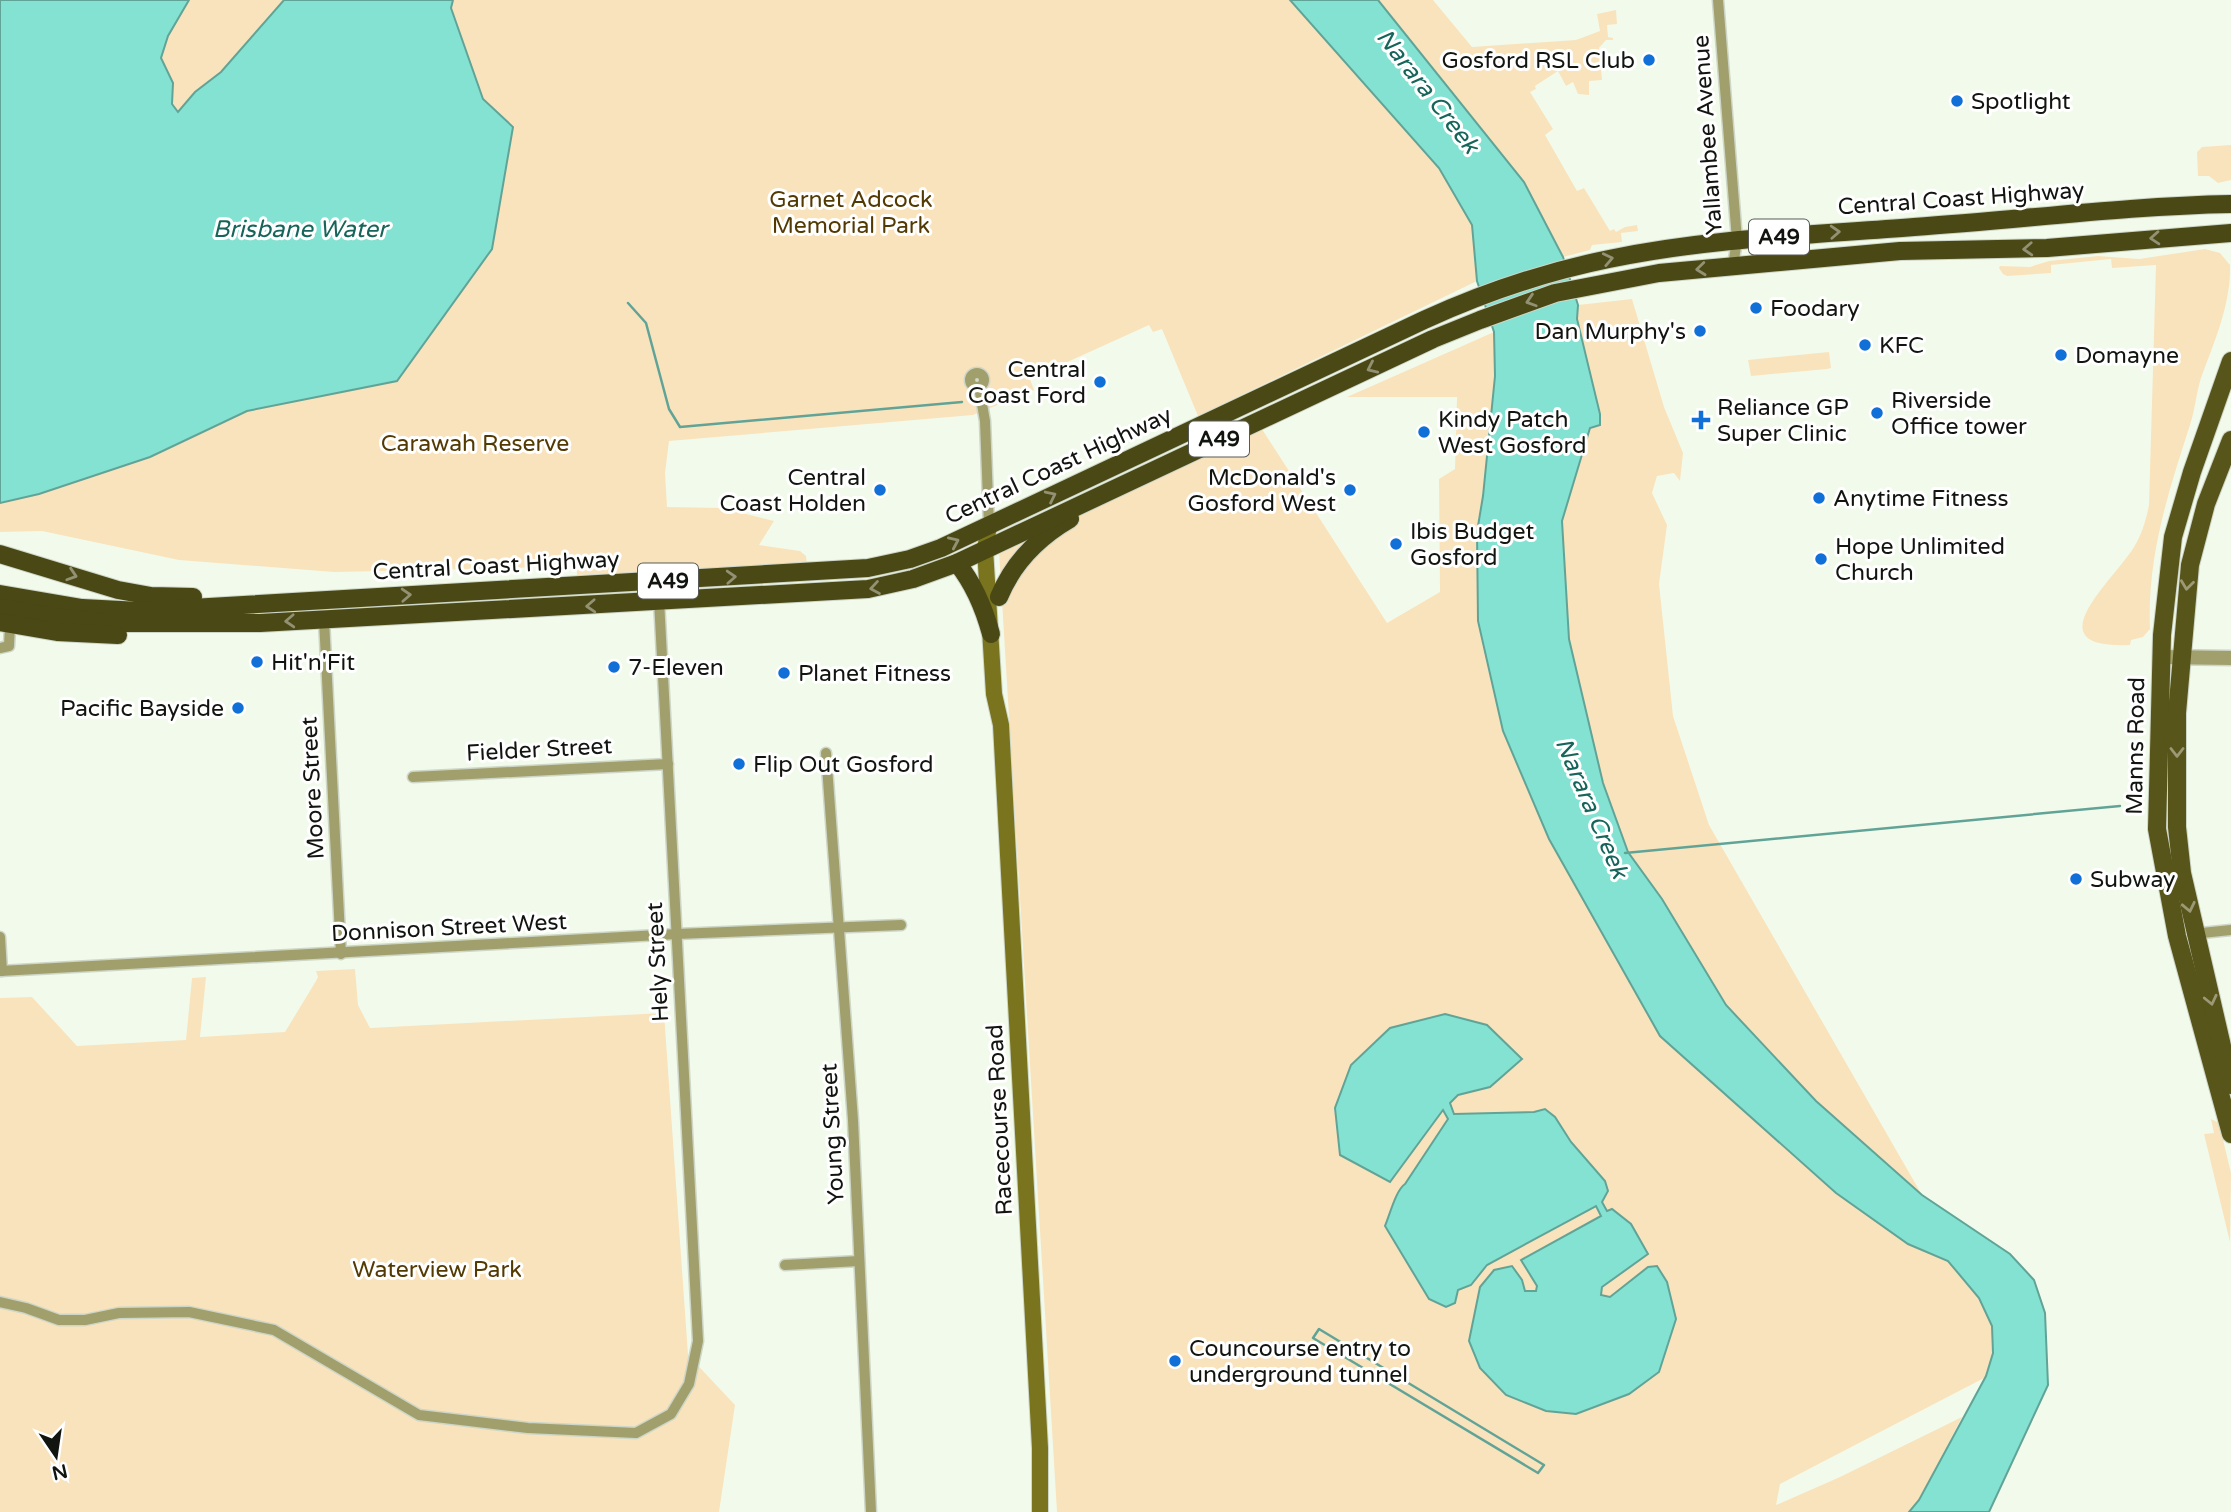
<svg xmlns="http://www.w3.org/2000/svg" width="2231" height="1512" font-family="'Varela Round',sans-serif">
  <rect width="100%" height="100%" fill="#f2fbeb"/>
  <g fill="#f9e3bd">
    <polygon points="189,0 284,0 221,72 195,92 178,112 172,104 173,83 161,58 168,36"/>
    <polygon points="453,0 1290,0 1439,168 1472,225 1477,281 1198,416 1162,329 1153,332 1149,325 1030,379 1034,390 973,415 669,441 665,473 667,507 722,508 774,521 759,545 800,551 806,556 807,565 577,575 576,558 567,562 520,568 334,572 179,560 42,531 0,532 0,502 150,457 247,411 397,381 492,249 513,128 483,99 451,8"/>
    <polygon points="1378,0 1433,0 1472,47 1576,40 1600,31 1597,14 1616,10 1617,24 1607,25 1608,37 1613,38 1613,40 1606,40 1599,48 1602,80 1589,81 1589,95 1578,94 1573,82 1566,86 1558,71 1535,86 1536,89 1530,92 1553,129 1545,135 1577,191 1584,188 1610,231 1614,229 1616,232 1625,227 1637,225 1638,231 1621,233 1622,242 1592,245 1590,250 1563,257 1524,182"/>
    <polygon points="2231,145 2231,180 2218,183 2209,176 2198,176 2197,152 2202,147"/>
    <path d="M2205 249 2220 253 2230 265C2231 305 2214 342 2201 378 2196 394 2195 410 2190 425 2168 493 2147 557 2150 629L2143 637 2131 640 2130 645C2031 650 2114 580 2134 547 2142 534 2146 520 2149 505L2156 265 2112 268 2111 259 2051 265V273L2007 276 2003 274 1999 268 2000 266 2030 267 2049 261 2098 256 2139 259Z"/>
    <polygon points="1632,299 1664,407 1683,453 1680,481 1674,473 1657,476 1652,493 1667,525 1659,584 1673,716 1709,825 1922,1195 1816,1101 1726,1004 1662,900 1628,852 1603,783 1569,639 1562,521 1590,428 1600,425 1600,414 1577,319 1578,305"/>
    <polygon points="1494,332 1495,376 1483,496 1477,532 1503,731 1549,839 1660,1036 1735,1102 1908,1244 1948,1261 1979,1298 1992,1326 1993,1353 1986,1377 1780,1484 1776,1505 1840,1477 1962,1417 1919,1500 1909,1512 1057,1512 999,551 1258,423 1387,623 1440,592 1439,479 1455,469 1457,397 1347,397"/>
    <polygon points="1829,352 1831,368 1827,369 1751,376 1748,360"/>
    <polygon points="355,969 358,1005 370,1028 664,1013 688,1355 735,1405 719,1512 0,1512 0,998 32,997 77,1046 186,1040 192,978 206,977 200,1037 285,1032 316,981 318,977 316,971"/>
    <polygon points="2211,1119 2219,1123 2231,1173 2230,1242 2204,1134 2214,1133"/>
  </g>
  <g fill="#83e2d1" stroke="#61a497" stroke-width="2">
    <polygon points="0,0 189,0 168,36 161,58 173,83 172,104 178,112 195,92 221,72 284,0 453,0 451,8 483,99 513,127 492,249 397,381 247,411 150,457 39,494 0,503"/>
    <polygon points="1290,0 1378,0 1524,182 1563,257 1578,305 1577,319 1600,414 1600,425 1590,428 1562,521 1569,639 1603,783 1628,852 1662,899 1726,1005 1816,1101 1922,1195 2010,1254 2034,1280 2045,1313 2048,1385 1989,1512 1909,1512 1919,1500 1986,1376 1993,1353 1992,1326 1979,1298 1948,1261 1908,1244 1836,1193 1660,1036 1549,839 1503,731 1478,621 1477,532 1483,496 1495,376 1494,332 1477,281 1472,225 1439,168"/>
    <path d="M1445 1014 1487 1025 1522 1059 1490 1087 1458 1095 1450 1103 1454 1114 1534 1112 1545 1109 1555 1117 1571 1142 1605 1181 1608 1191 1602 1202 1607 1211 1612 1209 1631 1224 1648 1254 1602 1287 1601 1295 1610 1297 1648 1267 1657 1266 1667 1282 1676 1319 1659 1372 1629 1394 1576 1414 1546 1411 1506 1395 1480 1368 1469 1341 1480 1287 1494 1270 1512 1266 1522 1280 1525 1291H1536L1537 1286 1521 1260 1601 1216 1596 1206 1487 1265 1471 1285 1458 1290 1455 1303 1446 1307 1429 1299 1385 1226C1390 1214 1396 1190 1405 1184L1448 1119 1443 1110 1390 1182 1340 1155 1335 1108 1351 1065 1390 1028Z"/>
  </g>
  <g fill="none" stroke-linecap="round" stroke-linejoin="round">
    <g stroke="#61a497" stroke-width="2.5">
      <polyline points="628,303 646,323 669,409 680,427 962,402"/>
      <polyline points="1625,853 2120,806"/>
      <polygon points="1319,1329 1544,1465 1538,1473 1313,1338"/>
    </g>
    <defs>
      <g id="minor">
        <polyline points="1718,0 1737,240 1733,266"/>
        <circle cx="977" cy="380" r="7"/>
        <polyline points="979,387 985,421 989,526"/>
        <polyline points="324,620 341,954"/>
        <polyline points="0,648 9,646 10,625"/>
        <polyline points="826,753 853,1120 871,1512"/>
        <polyline points="413,777 668,764"/>
        <polyline points="2192,934 2231,930"/>
        <polyline points="0,937 2,971"/>
        <polyline points="0,971 677,934 901,925"/>
        <polyline points="785,1265 859,1261"/>
        <polyline points="0,1302 26,1308 59,1320 85,1320 119,1313 189,1312 274,1330 419,1415 528,1428 636,1433 671,1414 689,1384 698,1341 658,581"/>
      </g>
      <polyline id="tertiary" points="2161,657 2231,658"/>
      <polyline id="secondary" points="989,526 985,549 994,694 1001,725 1040,1448 1040,1512"/>
      <g id="primary">
        <polyline points="2231,361 2192,472 2173,537 2162,635 2157,829 2177,936 2231,1134"/>
        <polyline points="2231,440 2206,504 2190,565 2177,713 2177,827 2182,873 2231,1085"/>
      </g>
      <g id="trunk">
        <polyline points="0,554 118,590 151,596 193,597"/>
        <path d="M957 563C974 584 984 608 991 634"/>
        <path d="M0 594 82 608 140 611 868 568 910 559 941 548 1424 320C1483 293 1545 272 1609 259 1710 238 1812 235 1914 227 2020 220 2125 206 2231 204"/>
        <path d="M999 597C1013 563 1039 537 1070 519"/>
        <polyline points="0,607 53,617 110,623 260,623 868,589 913,579 957,563 1433,339 1480,320 1555,293 1659,273 1900,251 2047,248 2231,233"/>
        <polyline points="0,622 57,632 118,635"/>
      </g>
    </defs>
    <use href="#minor" stroke="#ced6c8" stroke-width="13"/>
    <use href="#tertiary" stroke="#ced6c8" stroke-width="17"/>
    <use href="#secondary" stroke="#ced6c8" stroke-width="18"/>
    <use href="#primary" stroke="#ced6c8" stroke-width="20"/>
    <use href="#trunk" stroke="#ced6c8" stroke-width="20"/>
    <use href="#minor" stroke="#a1a06d" stroke-width="10"/>
    <use href="#tertiary" stroke="#a1a06d" stroke-width="14"/>
    <use href="#secondary" stroke="#79741d" stroke-width="16"/>
    <use href="#primary" stroke="#58551a" stroke-width="18"/>
    <use href="#trunk" stroke="#4a4815" stroke-width="18"/>
  </g>
  <defs><path id="oneway-chevron" d="M-2-3.5L2.5 0L-2 3.5" fill="none" stroke-width="1.6" stroke-linecap="round" stroke-linejoin="round" transform="scale(1.75)"/></defs>
  <g stroke="#929173">
    <use href="#oneway-chevron" transform="translate(1835 232) rotate(-3)"/>
    <use href="#oneway-chevron" transform="translate(2155 238) rotate(176)"/>
    <use href="#oneway-chevron" transform="translate(2028 249) rotate(177)"/>
    <use href="#oneway-chevron" transform="translate(1608 259) rotate(-12)"/>
    <use href="#oneway-chevron" transform="translate(1701 269) rotate(174)"/>
    <use href="#oneway-chevron" transform="translate(1531 301) rotate(162)"/>
    <use href="#oneway-chevron" transform="translate(1372 368) rotate(155)"/>
    <use href="#oneway-chevron" transform="translate(1051 496) rotate(-26)"/>
    <use href="#oneway-chevron" transform="translate(954 542) rotate(-24)"/>
    <use href="#oneway-chevron" transform="translate(72 575) rotate(18)"/>
    <use href="#oneway-chevron" transform="translate(731 577) rotate(-3)"/>
    <use href="#oneway-chevron" transform="translate(875 588) rotate(171)"/>
    <use href="#oneway-chevron" transform="translate(406 595) rotate(-3)"/>
    <use href="#oneway-chevron" transform="translate(591 606) rotate(177)"/>
    <use href="#oneway-chevron" transform="translate(290 621) rotate(177)"/>
  </g>
  <g stroke="#9b9976">
    <use href="#oneway-chevron" transform="translate(2187 585) rotate(97)"/>
    <use href="#oneway-chevron" transform="translate(2177 752) rotate(90)"/>
    <use href="#oneway-chevron" transform="translate(2189 907) rotate(78)"/>
    <use href="#oneway-chevron" transform="translate(2211 1000) rotate(77)"/>
  </g>
  <g fill="#116fd8" stroke="#fff" stroke-width="2.5">
    <circle cx="1649" cy="60" r="7"/>
    <circle cx="1957" cy="101" r="7"/>
    <circle cx="1756" cy="308" r="7"/>
    <circle cx="1700" cy="331" r="7"/>
    <circle cx="1865" cy="345" r="7"/>
    <circle cx="2061" cy="355" r="7"/>
    <circle cx="1100" cy="382" r="7"/>
    <circle cx="1877" cy="413" r="7"/>
    <path d="M1697.5 409.5h7v7h7v7h-7v7h-7v-7h-7v-7h7z"/>
    <circle cx="1424" cy="432" r="7"/>
    <circle cx="880" cy="490" r="7"/>
    <circle cx="1350" cy="490" r="7"/>
    <circle cx="1819" cy="498" r="7"/>
    <circle cx="1396" cy="544" r="7"/>
    <circle cx="1821" cy="559" r="7"/>
    <circle cx="257" cy="662" r="7"/>
    <circle cx="614" cy="667" r="7"/>
    <circle cx="784" cy="673" r="7"/>
    <circle cx="238" cy="708" r="7"/>
    <circle cx="739" cy="764" r="7"/>
    <circle cx="2076" cy="879" r="7"/>
    <circle cx="1175" cy="1361" r="7"/>
  </g>
  <g text-anchor="middle" stroke-width="6" stroke-linejoin="round" paint-order="stroke">
    <g fill="#fff" stroke="#585a57" stroke-width="2">
      <rect x="1749" y="219.5" width="60" height="35" rx="5"/>
      <rect x="1189" y="421.5" width="60" height="35" rx="5"/>
      <rect x="638" y="563.5" width="60" height="35" rx="5"/>
    </g>
    <g font-size="21" font-weight="bold" fill="#11140f">
      <text x="1779" y="244">A49</text>
      <text x="1219" y="446">A49</text>
      <text x="668" y="588">A49</text>
    </g>
    <g font-size="23" fill="#11140f" stroke="#fff" text-anchor="start">
      <text x="1635" y="68" text-anchor="end">Gosford RSL Club</text>
      <text x="1971" y="109">Spotlight</text>
      <text x="1770" y="316">Foodary</text>
      <text x="1686" y="339" text-anchor="end">Dan Murphy's</text>
      <text x="1879" y="353">KFC</text>
      <text x="2075" y="363">Domayne</text>
      <text x="1086" y="377" text-anchor="end">Central<tspan x="1086" dy="26">Coast Ford</tspan></text>
      <text x="1891" y="408">Riverside<tspan x="1891" dy="26">Office tower</tspan></text>
      <text x="1717" y="415">Reliance GP<tspan x="1717" dy="26">Super Clinic</tspan></text>
      <text x="1438" y="427">Kindy Patch<tspan x="1438" dy="26">West Gosford</tspan></text>
      <text x="866" y="485" text-anchor="end">Central<tspan x="866" dy="26">Coast Holden</tspan></text>
      <text x="1336" y="485" text-anchor="end">McDonald's<tspan x="1336" dy="26">Gosford West</tspan></text>
      <text x="1833" y="506">Anytime Fitness</text>
      <text x="1410" y="539">Ibis Budget<tspan x="1410" dy="26">Gosford</tspan></text>
      <text x="1835" y="554">Hope Unlimited<tspan x="1835" dy="26">Church</tspan></text>
      <text x="271" y="670">Hit'n'Fit</text>
      <text x="628" y="675">7-Eleven</text>
      <text x="798" y="681">Planet Fitness</text>
      <text x="224" y="716" text-anchor="end">Pacific Bayside</text>
      <text x="753" y="772">Flip Out Gosford</text>
      <text x="2090" y="887">Subway</text>
      <text x="1189" y="1356">Councourse entry to<tspan x="1189" dy="26">underground tunnel</tspan></text>
    </g>
    <g font-size="23" fill="#11140f" stroke="#fff">
      <text transform="translate(1707 135) rotate(-94)" y="8">Yallambee Avenue</text>
      <text transform="translate(1961 198) rotate(-4)" y="8">Central Coast Highway</text>
      <text transform="translate(1058 465) rotate(-25)" y="8">Central Coast Highway</text>
      <text transform="translate(496 565) rotate(-3)" y="8">Central Coast Highway</text>
      <text transform="translate(2135 746) rotate(-89)" y="8">Manns Road</text>
      <text transform="translate(539 749) rotate(-3)" y="8">Fielder Street</text>
      <text transform="translate(312 788) rotate(-93)" y="8">Moore Street</text>
      <text transform="translate(449 927) rotate(-3)" y="8">Donnison Street West</text>
      <text transform="translate(657 962) rotate(-93)" y="8">Hely Street</text>
      <text transform="translate(999 1120) rotate(-93)" y="8">Racecourse Road</text>
      <text transform="translate(832 1134) rotate(-93)" y="8">Young Street</text>
    </g>
    <g font-size="23" fill="#533a02" stroke="#fff">
      <text x="851" y="207">Garnet Adcock<tspan x="851" dy="26">Memorial Park</tspan></text>
      <text x="475" y="451">Carawah Reserve</text>
      <text x="437" y="1277">Waterview Park</text>
    </g>
    <g font-size="24" font-style="italic" fill="#17655a" stroke="#fff">
      <text transform="translate(1428 91) rotate(52)" y="8">Narara Creek</text>
      <text x="300" y="237">Brisbane Water</text>
      <text transform="translate(1592 808) rotate(67)" y="8">Narara Creek</text>
    </g>
  </g>
  <g transform="translate(56 1456) rotate(167)" stroke="#ffffff" stroke-width="5" paint-order="stroke">
  <path d="M0-5L12 26L0 18L-12 26Z" fill="#11140f"/>
  <text y="-10" font-size="19" font-weight="bold" text-anchor="middle" fill="#11140f">N</text>
  </g>
</svg>
